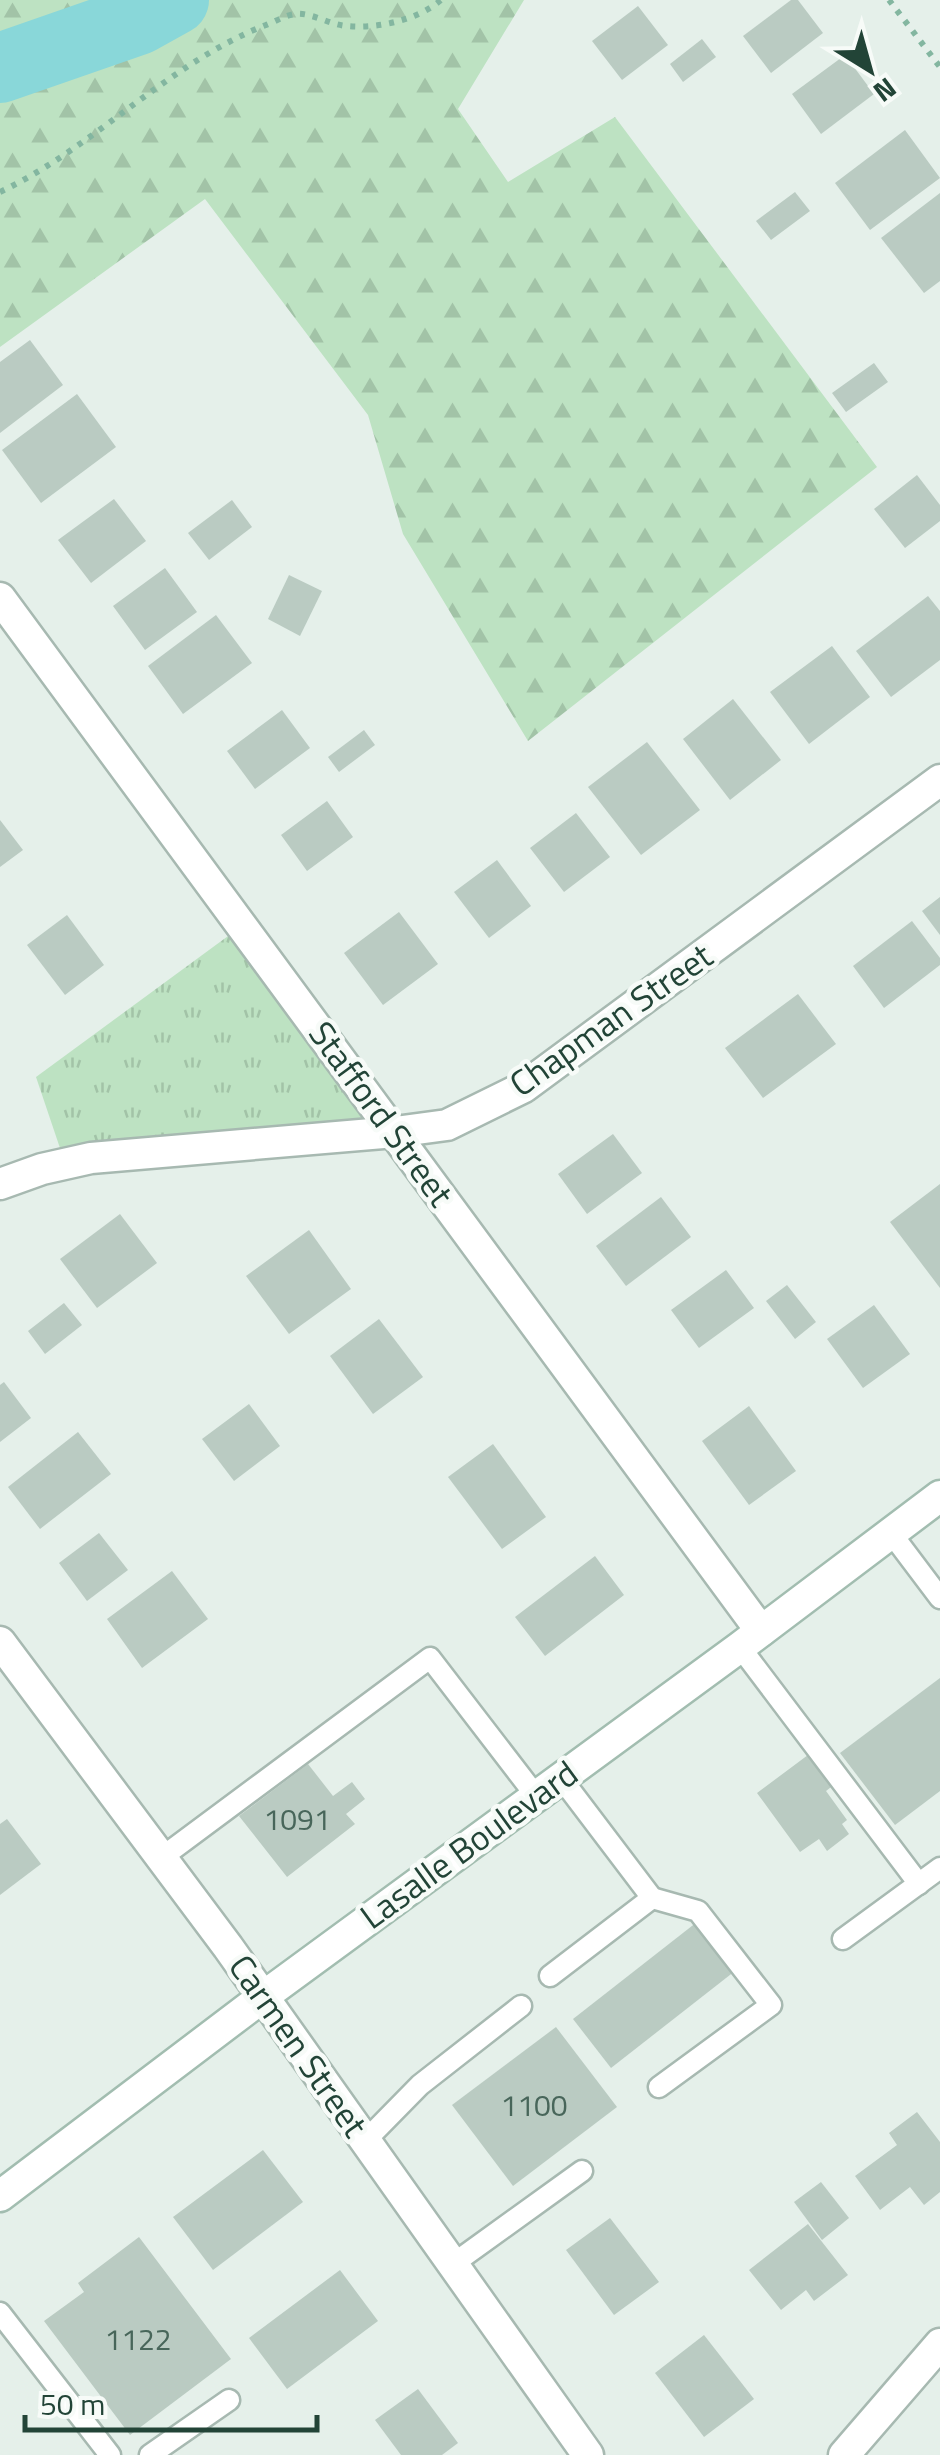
<svg xmlns="http://www.w3.org/2000/svg" width="940" height="2455" font-family="'Titillium Web',sans-serif">
  <defs>
    <pattern id="grass-tufts" width="24" height="20" patternUnits="userSpaceOnUse" patternTransform="scale(2.5)"><rect width="24" height="20" fill="#bde2c2"/><path d="M3 7l-1-3M5 7V3M7 7l1-3M15 17l-1-3M17 17v-4M19 17l1-3" fill="none" stroke="#a2c3a7"/></pattern>
    <pattern id="forest-firs" width="22" height="20" patternUnits="userSpaceOnUse" patternTransform="scale(2.5)"><rect width="22" height="20" fill="#bde2c2"/><path d="M5 1l3.5 6h-7zM16 11l3.5 6h-7z" fill="#a2c3a7"/></pattern>
  </defs>
  <rect width="100%" height="100%" fill="#e5f0ea"/>
  <polygon fill="url(#grass-tufts)" points="239,928 387,1127 63,1157 36,1077"/>
  <polygon fill="url(#forest-firs)" points="0,0 524,0 458,109 508,182 615,117 877,467 528,741 403,534 368,415 205,199 0,347"/>
  <g fill="none" stroke-linecap="round" stroke-linejoin="round">
    <polyline stroke="#89d7d9" stroke-width="70" points="0,68 138,20 174,0"/>
  </g>
  <g fill="#bacbc2">
    <polygon points="791,0 798,0 823,33 771,73 743,36"/>
    <polygon points="638,6 668,45 622,80 592,41"/>
    <polygon points="702,39 716,57 683,82 670,64"/>
    <polygon points="845,55 874,94 821,134 792,94"/>
    <polygon points="905,130 940,178 870,230 835,183"/>
    <polygon points="795,192 810,211 771,240 756,221"/>
    <polygon points="940,193 940,281 924,293 881,238"/>
    <polygon points="30,340 63,385 0,433 0,362"/>
    <polygon points="874,363 888,382 846,412 832,393"/>
    <polygon points="77,394 116,447 41,503 2,450"/>
    <polygon points="917,475 940,505 940,521 905,548 874,509"/>
    <polygon points="114,499 146,541 91,583 58,540"/>
    <polygon points="232,500 252,527 209,560 188,533"/>
    <polygon points="165,568 197,612 145,650 113,606"/>
    <polygon points="289,575 322,591 300,636 268,619"/>
    <polygon points="928,596 940,611 940,660 891,697 856,651"/>
    <polygon points="216,615 252,663 183,714 148,666"/>
    <polygon points="832,646 870,697 809,744 770,692"/>
    <polygon points="733,699 781,760 730,800 683,739"/>
    <polygon points="282,710 310,748 255,789 227,751"/>
    <polygon points="364,730 375,745 339,772 328,757"/>
    <polygon points="647,742 700,810 641,855 588,787"/>
    <polygon points="327,801 353,837 307,871 281,835"/>
    <polygon points="576,813 610,857 564,892 530,848"/>
    <polygon points="0,820 23,850 0,867"/>
    <polygon points="497,860 531,906 489,938 454,892"/>
    <polygon points="940,897 940,935 922,911"/>
    <polygon points="399,912 438,964 383,1005 344,953"/>
    <polygon points="67,915 104,965 65,995 27,945"/>
    <polygon points="912,921 940,958 940,965 884,1008 853,966"/>
    <polygon points="798,994 836,1044 763,1098 725,1048"/>
    <polygon points="613,1134 642,1173 587,1214 558,1174"/>
    <polygon points="940,1184 940,1288 890,1222"/>
    <polygon points="661,1197 691,1237 626,1286 596,1246"/>
    <polygon points="120,1214 157,1263 97,1308 60,1259"/>
    <polygon points="309,1230 351,1289 289,1334 246,1276"/>
    <polygon points="726,1270 754,1308 699,1348 671,1310"/>
    <polygon points="787,1285 816,1322 795,1339 766,1301"/>
    <polygon points="64,1303 82,1325 45,1354 28,1331"/>
    <polygon points="874,1305 910,1354 863,1388 827,1339"/>
    <polygon points="379,1319 423,1377 373,1414 330,1356"/>
    <polygon points="4,1382 31,1418 0,1442 0,1385"/>
    <polygon points="249,1404 280,1446 234,1481 202,1439"/>
    <polygon points="749,1406 796,1471 749,1505 702,1441"/>
    <polygon points="78,1432 111,1474 40,1529 8,1487"/>
    <polygon points="493,1444 546,1517 502,1549 448,1477"/>
    <polygon points="99,1533 128,1570 87,1601 59,1563"/>
    <polygon points="595,1556 624,1595 545,1656 515,1617"/>
    <polygon points="172,1571 208,1619 142,1668 107,1619"/>
    <polygon points="940,1678 940,1791 895,1825 840,1753"/>
    <polygon points="812,1752 835,1784 826,1791 847,1820 842,1824 849,1834 827,1851 819,1839 800,1852 757,1793"/>
    <polygon points="308,1764 333,1796 352,1782 365,1799 346,1814 355,1824 287,1877 239,1816"/>
    <polygon points="7,1819 41,1864 0,1895 0,1824"/>
    <polygon points="697,1922 735,1971 611,2068 573,2019"/>
    <polygon points="556,2027 617,2107 513,2186 452,2105"/>
    <polygon points="917,2112 940,2142 940,2192 924,2205 910,2187 880,2210 855,2176 897,2145 889,2133"/>
    <polygon points="263,2150 303,2202 213,2270 173,2217"/>
    <polygon points="821,2182 849,2218 822,2240 794,2202"/>
    <polygon points="610,2218 659,2282 614,2315 566,2250"/>
    <polygon points="808,2224 848,2275 814,2301 806,2290 781,2310 749,2270"/>
    <polygon points="139,2237 231,2359 130,2435 44,2321 84,2292 78,2283"/>
    <polygon points="340,2270 378,2321 287,2389 249,2338"/>
    <polygon points="704,2335 754,2399 704,2437 655,2373"/>
    <polygon points="418,2389 458,2443 442,2455 401,2455 375,2420"/>
  </g>
  <g fill="none" stroke-linecap="round" stroke-linejoin="round">
    <defs>
      <g id="service">
        <polyline points="891,1533 940,1598"/>
        <polyline points="740,1647 919,1884"/>
        <polyline points="161,1858 430,1658 536,1796"/>
        <polyline points="652,1898 698,1911 771,2005 659,2087"/>
        <polyline points="843,1939 940,1868"/>
        <polyline points="550,1976 652,1898 561,1778"/>
        <polyline points="366,2140 420,2085 521,2006"/>
        <polyline points="453,2264 582,2171"/>
        <polyline points="0,2313 110,2455"/>
        <polyline points="150,2455 229,2400"/>
      </g>
      <g id="minor">
        <polyline points="0,598 761,1631"/>
        <polyline points="0,1184 42,1169 91,1158 395,1132 447,1125 524,1087 940,780"/>
        <polyline points="0,1642 228,1947 588,2455"/>
        <polyline points="844,2455 940,2344"/>
      </g>
      <polyline id="secondary" points="0,2196 264,1996 740,1647 940,1496"/>
    </defs>
    <use href="#service" stroke="#a7b9b1" stroke-width="25"/>
    <use href="#minor" stroke="#a7b9b1" stroke-width="35"/>
    <use href="#secondary" stroke="#a2bdb0" stroke-width="35"/>
    <g stroke="#83b6a0" stroke-width="6" stroke-dasharray="5 8" stroke-linecap="butt">
      <polyline points="889,0 940,67"/>
      <path d="M0 192C95 147 168 63 266 25 274 22 286 15 295 14 311 12 330 25 347 26 377 29 418 20 441 0"/>
    </g>
    <use href="#service" stroke="#fff" stroke-width="20"/>
    <use href="#minor" stroke="#fff" stroke-width="30"/>
    <use href="#secondary" stroke="#fff" stroke-width="30"/>
  </g>
  <g text-anchor="middle" stroke-width="9" stroke-linejoin="round" paint-order="stroke">
    <g font-size="30" fill="#48665a">
      <text x="297" y="1830">1091</text>
      <text x="534" y="2116">1100</text>
      <text x="138" y="2350">1122</text>
    </g>
    <g font-size="35" fill="#224437" stroke="#f7fbf8">
      <text transform="translate(611 1020) rotate(-35)" y="12">Chapman Street</text>
      <text transform="translate(381 1114) rotate(54)" y="12">Stafford Street</text>
      <text transform="translate(469 1845) rotate(-36)" y="12">Lasalle Boulevard</text>
      <text transform="translate(298 2046) rotate(55)" y="12">Carmen Street</text>
    </g>
  </g>
  <g transform="translate(870 70) rotate(143)" stroke="#f7fbf8" stroke-width="8" paint-order="stroke">
  <path d="M0-8L18 38L0 25L-18 38Z" fill="#224437"/>
  <text y="-15" font-size="28" font-weight="bold" text-anchor="middle" fill="#224437">N</text>
  </g>
  <path d="M25 2415v15h292v-15" fill="none" stroke="#224437" stroke-width="5"/>
  <text x="40" y="2415" font-size="30" fill="#224437" stroke="#f7fbf8" stroke-width="8" paint-order="stroke">50 m</text>
</svg>
